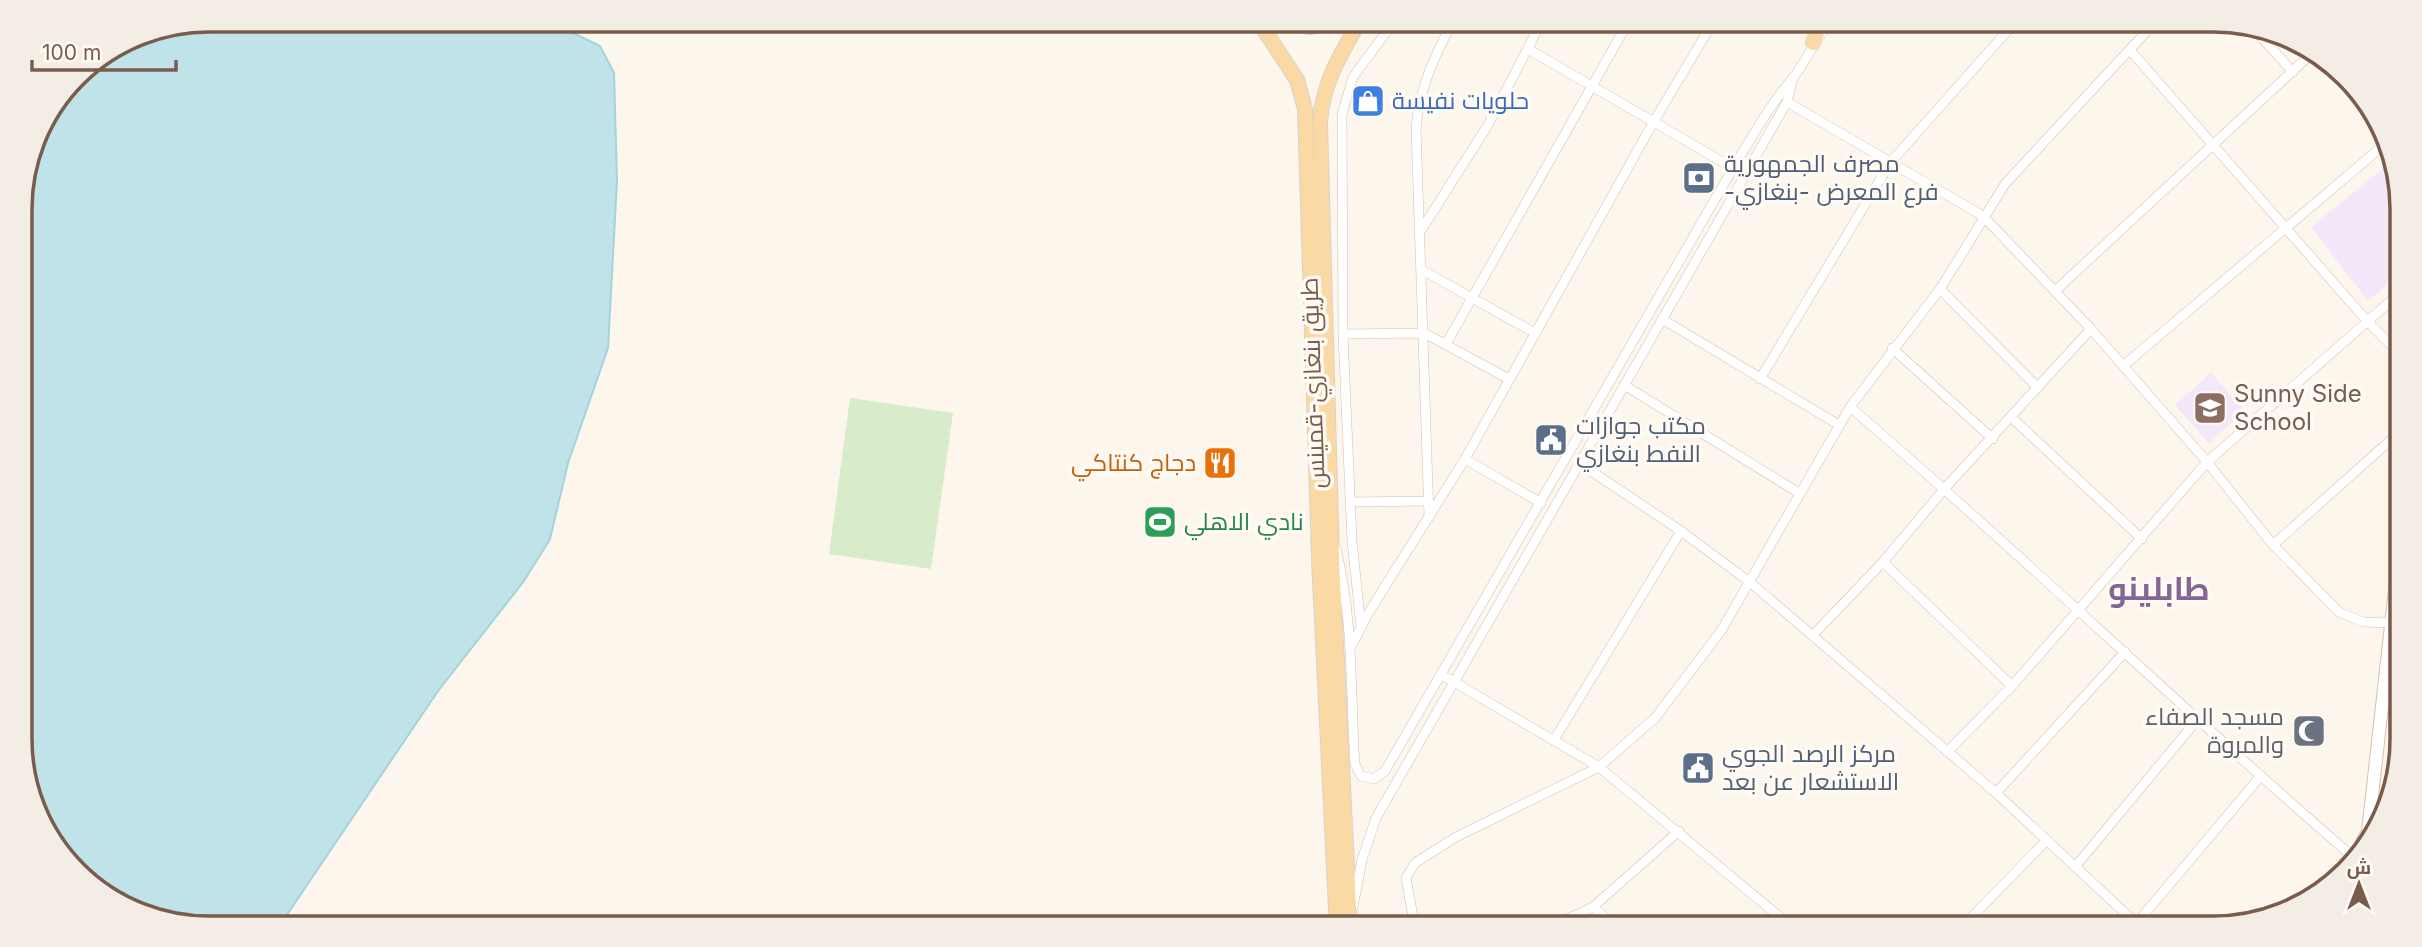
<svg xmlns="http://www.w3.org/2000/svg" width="2422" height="947" font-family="Inter,Cairo,sans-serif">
  <rect width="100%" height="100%" fill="#fdf6ec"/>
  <g fill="#f3e8fa">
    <polygon points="2392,161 2401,183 2401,273 2368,301 2311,227"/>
    <polygon points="2211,373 2245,411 2209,443 2175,405"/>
  </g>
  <polygon fill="#d8ecc9" points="850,398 953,413 931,569 829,554"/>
  <polygon fill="#bfe3e8" stroke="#a5d3da" stroke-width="2" points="208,19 545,19 600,46 614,73 617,181 608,348 568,463 550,539 524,581 438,691 278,928 208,928 147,918 66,863 23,775 20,196 39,125 83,66 136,33"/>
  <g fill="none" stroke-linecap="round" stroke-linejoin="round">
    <defs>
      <g id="street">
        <polyline points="2250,25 2293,72"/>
        <polyline points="1528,49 1733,168"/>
        <polyline points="2130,50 2367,321 2402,356"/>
        <polyline points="1787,102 1983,216 2091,329 2207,462 2273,545 2339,612 2363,622 2391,623"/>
        <polyline points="1420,232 1488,125 1543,19"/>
        <polyline points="1422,270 1535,333"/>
        <polyline points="1940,289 2038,388"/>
        <polyline points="2056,290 2310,55"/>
        <polyline points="1662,319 1839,425"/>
        <polyline points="1343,334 1424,333 1509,379"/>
        <polyline points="1446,344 1630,19"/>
        <polyline points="1892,348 1993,439"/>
        <polyline points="2123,366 2385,144"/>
        <polyline points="1760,379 1890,163 2018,19"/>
        <polyline points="1624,385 1799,493"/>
        <path d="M1850 407C2021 553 2182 710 2352 856"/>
        <polyline points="2012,418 2142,539"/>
        <polyline points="1465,459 1541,503"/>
        <polyline points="1579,463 1681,531 1751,583 1996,793 2140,927"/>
        <polyline points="1351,502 1429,501"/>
        <path d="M1429 517 1416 129C1419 88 1435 55 1454 19"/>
        <polyline points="2273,545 2402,430"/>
        <path d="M1336 549C1354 620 1350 692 1355 764L1361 776 1374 779 1385 771 1733 168C1752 137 1769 106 1793 78 1806 61 1817 38 1832 19"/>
        <polyline points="1883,562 2012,686"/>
        <polyline points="1361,627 1352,541 1343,334 1342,114 1353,77 1396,19"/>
        <polyline points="1813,635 1883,562 1945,488 2091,329"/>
        <polyline points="1351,647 1369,612 1465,459 1654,121 1715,19"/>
        <polyline points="1442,675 1599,767 1792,927"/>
        <polyline points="2382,699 2403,705"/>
        <polyline points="1554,740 1681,531"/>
        <polyline points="1947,752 2012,686 2207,462 2401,292"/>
        <polyline points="1996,793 2125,652"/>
        <polyline points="2368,832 2393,796"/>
        <polyline points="2075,867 2197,720"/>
        <polyline points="1353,907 1362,860 1376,818 1787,102 1793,77"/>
        <polyline points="1593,907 1617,927"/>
        <polyline points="2136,924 2260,777"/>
        <polyline points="1550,927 1593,907 1679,831"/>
        <polyline points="1962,927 2047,840"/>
        <polyline points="1415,928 1406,878 1415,863 1456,837 1599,767 1655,718 1721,631 1850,407 1940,289 2005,184 2158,19"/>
      </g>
      <polyline id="secondary" points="2362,842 2368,832 2402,527"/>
      <g id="primary">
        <polyline points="1257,19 1297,80 1305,109 1319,559 1337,928"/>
        <polyline points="1270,19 1310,27 1343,19"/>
        <polyline points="1813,43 1823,19"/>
        <path d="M1350 928 1332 560 1320 122C1323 81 1341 54 1361 19"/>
      </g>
    </defs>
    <use href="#street" stroke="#d1beb0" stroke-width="10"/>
    <use href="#secondary" stroke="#d6c0b0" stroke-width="14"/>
    <use href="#primary" stroke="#dad1cd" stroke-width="16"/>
    <use href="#street" stroke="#fff" stroke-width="9"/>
    <use href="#secondary" stroke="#fff" stroke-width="12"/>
    <use href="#primary" stroke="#fbd9a5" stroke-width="14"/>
  </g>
  <defs>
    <symbol id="shop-square" viewBox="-11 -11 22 22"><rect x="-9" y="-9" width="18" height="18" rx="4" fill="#3f7fe0" stroke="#fffaf3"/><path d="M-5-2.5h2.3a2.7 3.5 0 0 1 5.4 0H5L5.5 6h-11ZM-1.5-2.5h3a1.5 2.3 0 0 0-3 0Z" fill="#fff"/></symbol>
    <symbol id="bank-square" viewBox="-11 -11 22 22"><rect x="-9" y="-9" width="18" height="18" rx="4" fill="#5c6f8a" stroke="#fffaf3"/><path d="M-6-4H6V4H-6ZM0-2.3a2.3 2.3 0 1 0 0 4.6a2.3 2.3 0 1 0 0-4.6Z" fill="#fff"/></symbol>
    <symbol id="school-square" viewBox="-11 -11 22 22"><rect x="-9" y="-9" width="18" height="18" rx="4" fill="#8d6e63" stroke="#fffaf3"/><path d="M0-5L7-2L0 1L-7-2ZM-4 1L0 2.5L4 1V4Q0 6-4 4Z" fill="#fff"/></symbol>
    <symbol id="civic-square" viewBox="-11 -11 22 22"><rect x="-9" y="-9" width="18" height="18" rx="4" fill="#5c6f8a" stroke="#fffaf3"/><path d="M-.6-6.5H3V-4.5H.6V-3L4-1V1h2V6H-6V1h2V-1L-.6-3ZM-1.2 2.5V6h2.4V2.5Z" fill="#fff"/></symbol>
    <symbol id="restaurant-square" viewBox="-11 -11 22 22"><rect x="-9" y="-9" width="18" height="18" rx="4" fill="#e8710a" stroke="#fffaf3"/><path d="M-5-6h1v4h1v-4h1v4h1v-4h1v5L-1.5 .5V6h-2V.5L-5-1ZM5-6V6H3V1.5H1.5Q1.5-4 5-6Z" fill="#fff"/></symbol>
    <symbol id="stadium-square" viewBox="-11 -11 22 22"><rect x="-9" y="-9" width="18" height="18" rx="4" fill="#2e9e5b" stroke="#fffaf3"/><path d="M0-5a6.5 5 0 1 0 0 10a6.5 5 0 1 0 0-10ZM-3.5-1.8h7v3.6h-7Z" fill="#fff"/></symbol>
    <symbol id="mosque-square" viewBox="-11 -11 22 22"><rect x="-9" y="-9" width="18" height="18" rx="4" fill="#6b7280" stroke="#fffaf3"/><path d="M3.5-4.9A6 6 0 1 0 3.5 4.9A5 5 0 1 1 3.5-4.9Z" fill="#fff"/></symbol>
  </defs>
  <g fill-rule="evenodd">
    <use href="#shop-square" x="1349" y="82" width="38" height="38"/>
    <use href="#bank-square" x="1680" y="159" width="38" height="38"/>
    <use href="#school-square" x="2191" y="389" width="38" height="38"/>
    <use href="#civic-square" x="1532" y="421" width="38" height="38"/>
    <use href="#restaurant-square" x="1201" y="444" width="38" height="38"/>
    <use href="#stadium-square" x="1141" y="503" width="38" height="38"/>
    <use href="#mosque-square" x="2290" y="712" width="38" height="38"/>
    <use href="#civic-square" x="1679" y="749" width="38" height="38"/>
  </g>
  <g text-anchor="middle" stroke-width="7" stroke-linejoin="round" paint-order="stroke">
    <g font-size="24" fill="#366cbe" stroke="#fffaf3" text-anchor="start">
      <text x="1392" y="109">حلويات نفيسة</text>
    </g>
    <g font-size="24" fill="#4e5e75" stroke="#fffaf3" text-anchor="start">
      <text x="1724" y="172">مصرف الجمهورية<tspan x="1724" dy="28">-فرع المعرض -بنغازي</tspan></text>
      <text x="1576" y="434">مكتب جوازات<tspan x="1576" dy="28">النفط بنغازي</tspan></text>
      <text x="1722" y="762">مركز الرصد الجوي<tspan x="1722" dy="28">الاستشعار عن بعد</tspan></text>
    </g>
    <g font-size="24" fill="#7a5c4d" stroke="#fffaf3">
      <text transform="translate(1313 383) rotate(-92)" y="8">طريق بنغازي-قمينس</text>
    </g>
    <g font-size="24" fill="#785e54" stroke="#fffaf3" text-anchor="start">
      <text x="2234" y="402">Sunny Side<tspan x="2234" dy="28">School</tspan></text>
    </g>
    <g font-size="24" fill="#c56008" stroke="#fffaf3" text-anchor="end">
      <text x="1196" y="471">دجاج كنتاكي</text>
    </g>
    <g font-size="24" fill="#27864d" stroke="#fffaf3" text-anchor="start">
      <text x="1184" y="530">نادي الاهلي</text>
    </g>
    <g font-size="24" fill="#5b616d" stroke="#fffaf3" text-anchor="end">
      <text x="2284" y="725">مسجد الصفاء<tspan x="2284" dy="28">والمروة</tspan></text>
    </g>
    <g font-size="32" font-weight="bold" fill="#846695" stroke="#fffaf3">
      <text x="2159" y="600">طابلينو</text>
    </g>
  </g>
  <path d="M0 0H2422V947H0ZM209 32H2213A177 177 0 0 1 2390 209V739A177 177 0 0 1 2213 916H209A177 177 0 0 1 32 739V209A177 177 0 0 1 209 32Z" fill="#f4ede6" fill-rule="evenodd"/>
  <path fill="none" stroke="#7a5c4d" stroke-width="3.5" d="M209 32H2213A177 177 0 0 1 2390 209V739A177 177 0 0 1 2213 916H209A177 177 0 0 1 32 739V209A177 177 0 0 1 209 32Z"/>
  <g transform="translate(2359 884)" stroke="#fffaf3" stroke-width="5" paint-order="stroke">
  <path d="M0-5L12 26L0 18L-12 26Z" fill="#7a5c4d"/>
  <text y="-10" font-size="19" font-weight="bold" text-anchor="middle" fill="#7a5c4d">ش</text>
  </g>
  <path d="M32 60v10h144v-10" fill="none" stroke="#7a5c4d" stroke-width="3.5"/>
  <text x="42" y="60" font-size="21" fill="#7a5c4d" stroke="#fffaf3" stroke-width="5" paint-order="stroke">100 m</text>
</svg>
